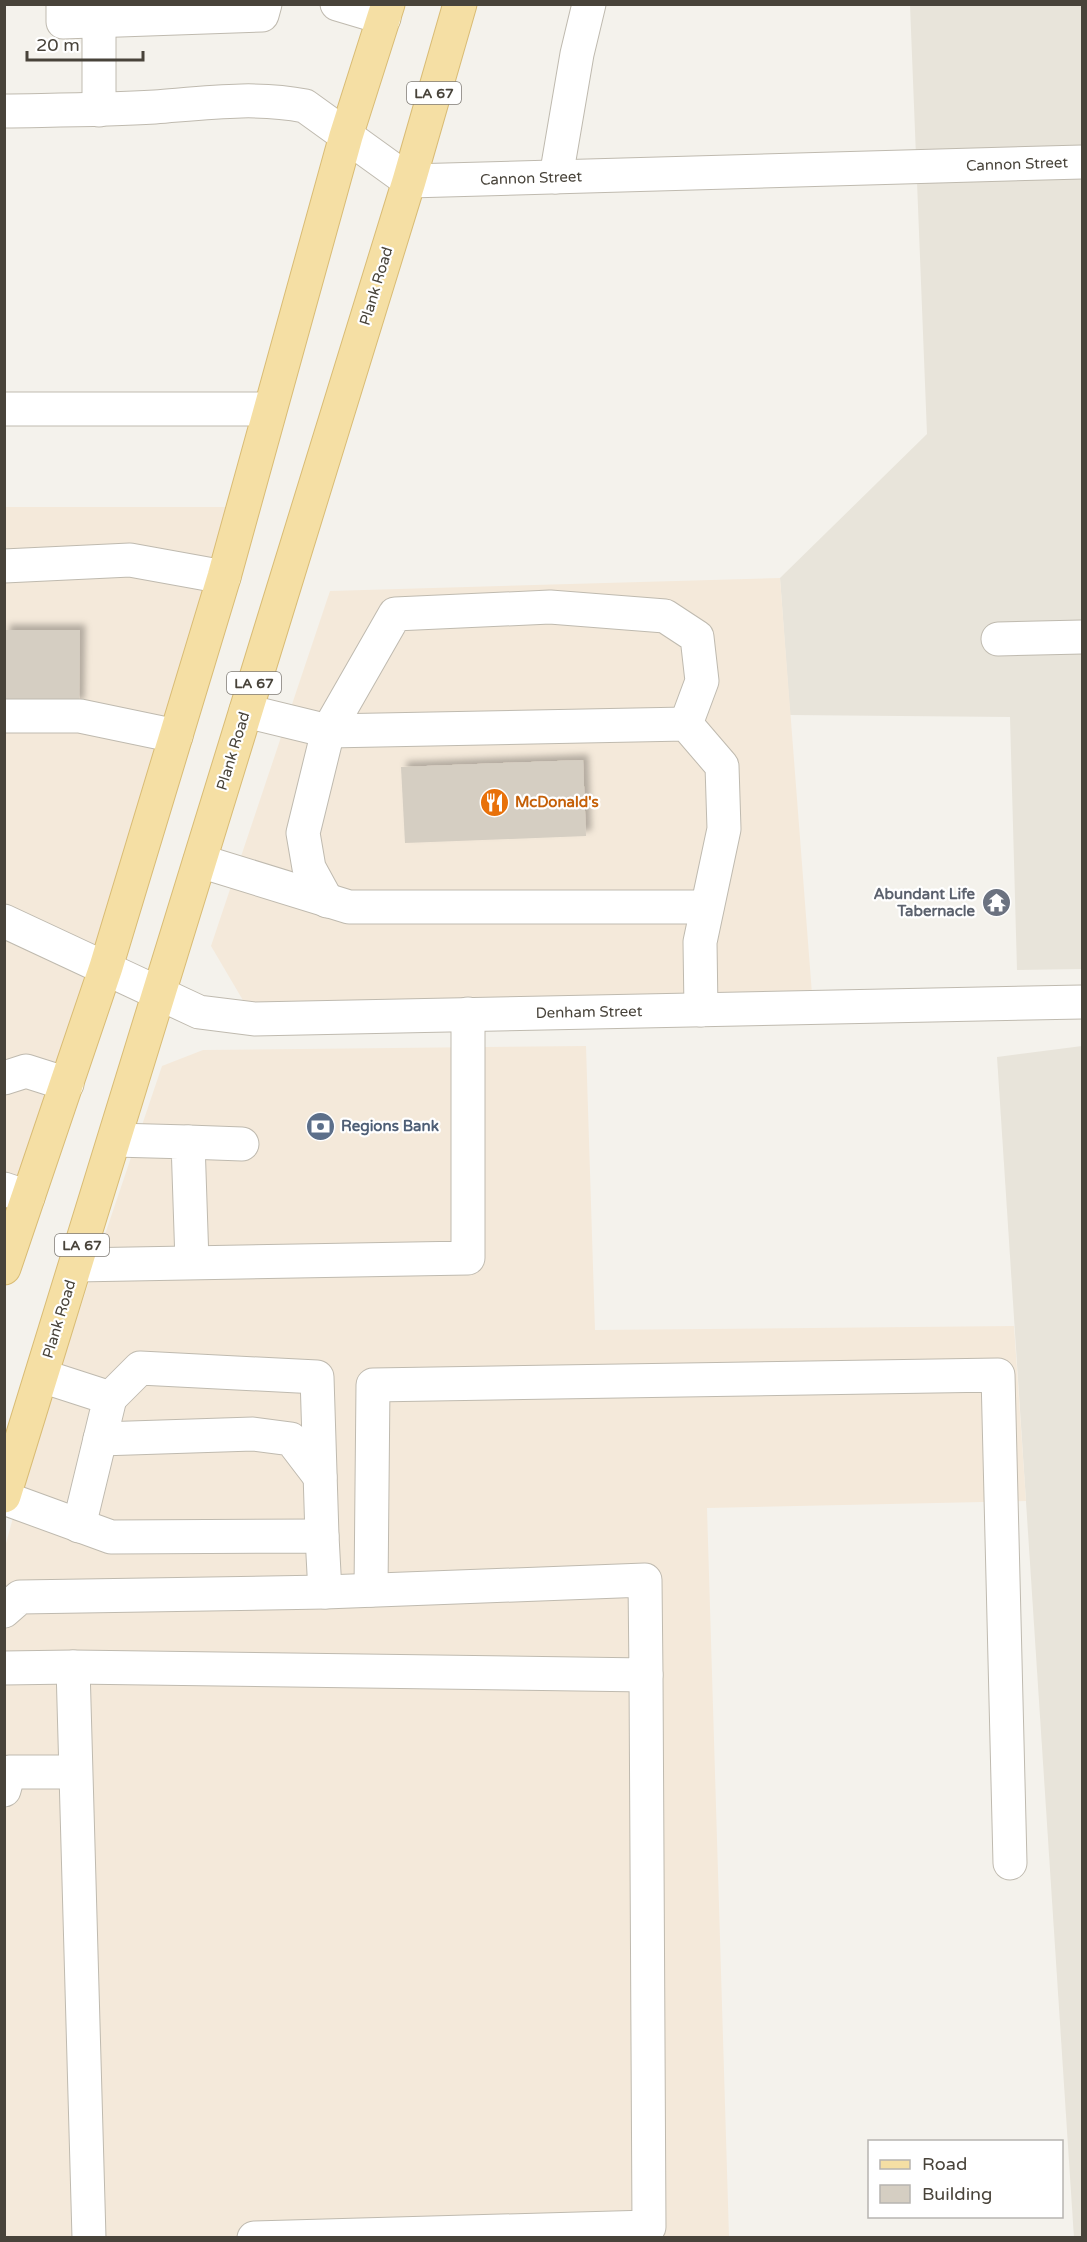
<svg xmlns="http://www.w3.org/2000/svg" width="1087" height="2242" font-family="'Varela Round',sans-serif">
  <defs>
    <filter id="shadow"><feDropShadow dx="5.5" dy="-5.5" stdDeviation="3" flood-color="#0004"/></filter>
  </defs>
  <rect width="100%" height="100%" fill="#f4f2ec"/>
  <g fill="#e8e4da">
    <polygon points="910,5 1082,5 1082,969 1017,970 1010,717 790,715 780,578 927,434"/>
    <polygon points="1082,1046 1082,2237 1074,2238 997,1057"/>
  </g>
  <g fill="#f4e9da">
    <polygon points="5,507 234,507 5,1247"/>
    <polygon points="780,578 813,1007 254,1019 211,946 330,591"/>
    <polygon points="586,1046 595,1330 1014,1326 1026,1501 707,1508 729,2237 5,2238 5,1547 29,1459 162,1066 203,1050"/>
  </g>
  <g fill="#d5cec2" filter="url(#shadow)">
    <polygon points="4,630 80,630 79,705 4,704"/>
    <polygon points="583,760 586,836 405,843 401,767"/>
  </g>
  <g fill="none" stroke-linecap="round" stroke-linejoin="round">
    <defs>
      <g id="minor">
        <polyline points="63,4 63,22 262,15 265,4"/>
        <polyline points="337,4 384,18"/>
        <polyline points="99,20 99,110"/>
        <path d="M4 111C55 110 105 110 155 107 205 103 256 96 305 106L409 181 1082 162"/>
        <polyline points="556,177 577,54 589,4"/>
        <polyline points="4,409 269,409"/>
        <polyline points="4,566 130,560 224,577"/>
        <polyline points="998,639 1082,637"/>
        <polyline points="246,711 328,731 686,724 722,766 724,829 700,942 701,1010"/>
        <polyline points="4,716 80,716 176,736"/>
        <polyline points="200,861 349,907 707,907"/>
        <polyline points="327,901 309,868 303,833 328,731 395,614 550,607 665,616 697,637 702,681 686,724"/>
        <polyline points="4,921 199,1012 254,1019 1082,1002"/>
        <polyline points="4,1078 26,1071 67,1084"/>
        <polyline points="115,1140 188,1142 192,1262"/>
        <polyline points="188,1142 242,1144"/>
        <polyline points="4,1189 28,1197"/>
        <polyline points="76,1265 468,1258 468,1014"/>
        <polyline points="42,1376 110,1398 79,1526"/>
        <polyline points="110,1398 140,1368 317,1377 322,1536"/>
        <polyline points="100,1439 253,1434 291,1439 320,1477"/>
        <polyline points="4,1498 111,1537 322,1536 325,1592"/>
        <polyline points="371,1590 373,1385 998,1375 1010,1863"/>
        <polyline points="4,1611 20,1597 325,1592 645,1580 646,1675 73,1667 4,1668"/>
        <polyline points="73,1667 89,2238"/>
        <polyline points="4,1790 9,1772 75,1772"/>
        <polyline points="254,2238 649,2227 646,1675"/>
      </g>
      <g id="major">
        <polyline points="4,1268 106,967 224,577 346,136 388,4"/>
        <polyline points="4,1496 409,181 460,4"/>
      </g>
    </defs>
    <use href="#minor" stroke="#bfbaaf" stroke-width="35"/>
    <use href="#major" stroke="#d9bc75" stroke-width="35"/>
    <use href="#minor" stroke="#fff" stroke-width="33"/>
    <use href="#major" stroke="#f5dfa4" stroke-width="33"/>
  </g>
  <defs>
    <symbol id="restaurant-disc" viewBox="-11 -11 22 22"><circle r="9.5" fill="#e8710a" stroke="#fff"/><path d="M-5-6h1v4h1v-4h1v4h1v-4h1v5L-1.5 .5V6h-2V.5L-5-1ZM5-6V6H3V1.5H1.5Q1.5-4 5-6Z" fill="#fff"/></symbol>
    <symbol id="temple-disc" viewBox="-11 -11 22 22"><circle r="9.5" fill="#6b7280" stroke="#fff"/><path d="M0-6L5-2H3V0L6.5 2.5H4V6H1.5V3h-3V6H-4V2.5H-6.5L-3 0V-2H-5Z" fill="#fff"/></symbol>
    <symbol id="bank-disc" viewBox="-11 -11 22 22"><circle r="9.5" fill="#5c6f8a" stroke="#fff"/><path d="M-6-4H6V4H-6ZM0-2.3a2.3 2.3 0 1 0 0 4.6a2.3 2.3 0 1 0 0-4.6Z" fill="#fff"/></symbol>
  </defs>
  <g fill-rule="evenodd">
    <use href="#restaurant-disc" x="478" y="786" width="33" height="33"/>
    <use href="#temple-disc" x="980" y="886" width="33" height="33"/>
    <use href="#bank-disc" x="304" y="1110" width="33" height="33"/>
  </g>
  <g text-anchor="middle" stroke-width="4.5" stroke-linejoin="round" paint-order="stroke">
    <g fill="#fff" stroke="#7f7b75" stroke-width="1.5">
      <rect x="407" y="82" width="54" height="22" rx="4.5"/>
      <rect x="227" y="672" width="54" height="22" rx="4.5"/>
      <rect x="55" y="1234" width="54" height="22" rx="4.5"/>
    </g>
    <g font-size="14" font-weight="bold" fill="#48433a">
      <text x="434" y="98">LA 67</text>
      <text x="254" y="688">LA 67</text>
      <text x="82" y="1250">LA 67</text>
    </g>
    <g font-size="15" fill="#48433a" stroke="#fff">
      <text transform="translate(1017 164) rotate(-2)" y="5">Cannon Street</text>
      <text transform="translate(531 178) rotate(-2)" y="5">Cannon Street</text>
      <text transform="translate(376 286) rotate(-73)" y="5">Plank Road</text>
      <text transform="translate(233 751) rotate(-73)" y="5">Plank Road</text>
      <text transform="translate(589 1012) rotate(-1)" y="5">Denham Street</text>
      <text transform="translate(59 1319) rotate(-73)" y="5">Plank Road</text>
    </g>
    <g font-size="15" font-weight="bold" fill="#c56008" stroke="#fff" text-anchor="start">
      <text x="515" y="807">McDonald's</text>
    </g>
    <g font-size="15" font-weight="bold" fill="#5b616d" stroke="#fff" text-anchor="end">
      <text x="975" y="899">Abundant Life<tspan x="975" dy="17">Tabernacle</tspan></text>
    </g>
    <g font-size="15" font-weight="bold" fill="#4e5e75" stroke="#fff" text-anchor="start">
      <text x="341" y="1131">Regions Bank</text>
    </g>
  </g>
  <rect width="1087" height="2242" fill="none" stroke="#48433a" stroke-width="12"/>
  <rect x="868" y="2140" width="195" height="78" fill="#ffffff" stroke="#b6b4b0" stroke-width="1.5"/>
  <rect x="880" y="2160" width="30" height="9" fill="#f5dfa4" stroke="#b6b4b0" stroke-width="1.5"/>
  <text x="922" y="2170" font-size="18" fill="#48433a">Road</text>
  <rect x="880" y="2185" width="30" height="18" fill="#d5cec2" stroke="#b6b4b0" stroke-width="1.5"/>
  <text x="922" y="2200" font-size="18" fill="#48433a">Building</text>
  <path d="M27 51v9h116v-9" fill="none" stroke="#48433a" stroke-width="3"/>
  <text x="36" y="51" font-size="18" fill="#48433a" stroke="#ffffff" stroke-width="4.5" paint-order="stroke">20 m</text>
</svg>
